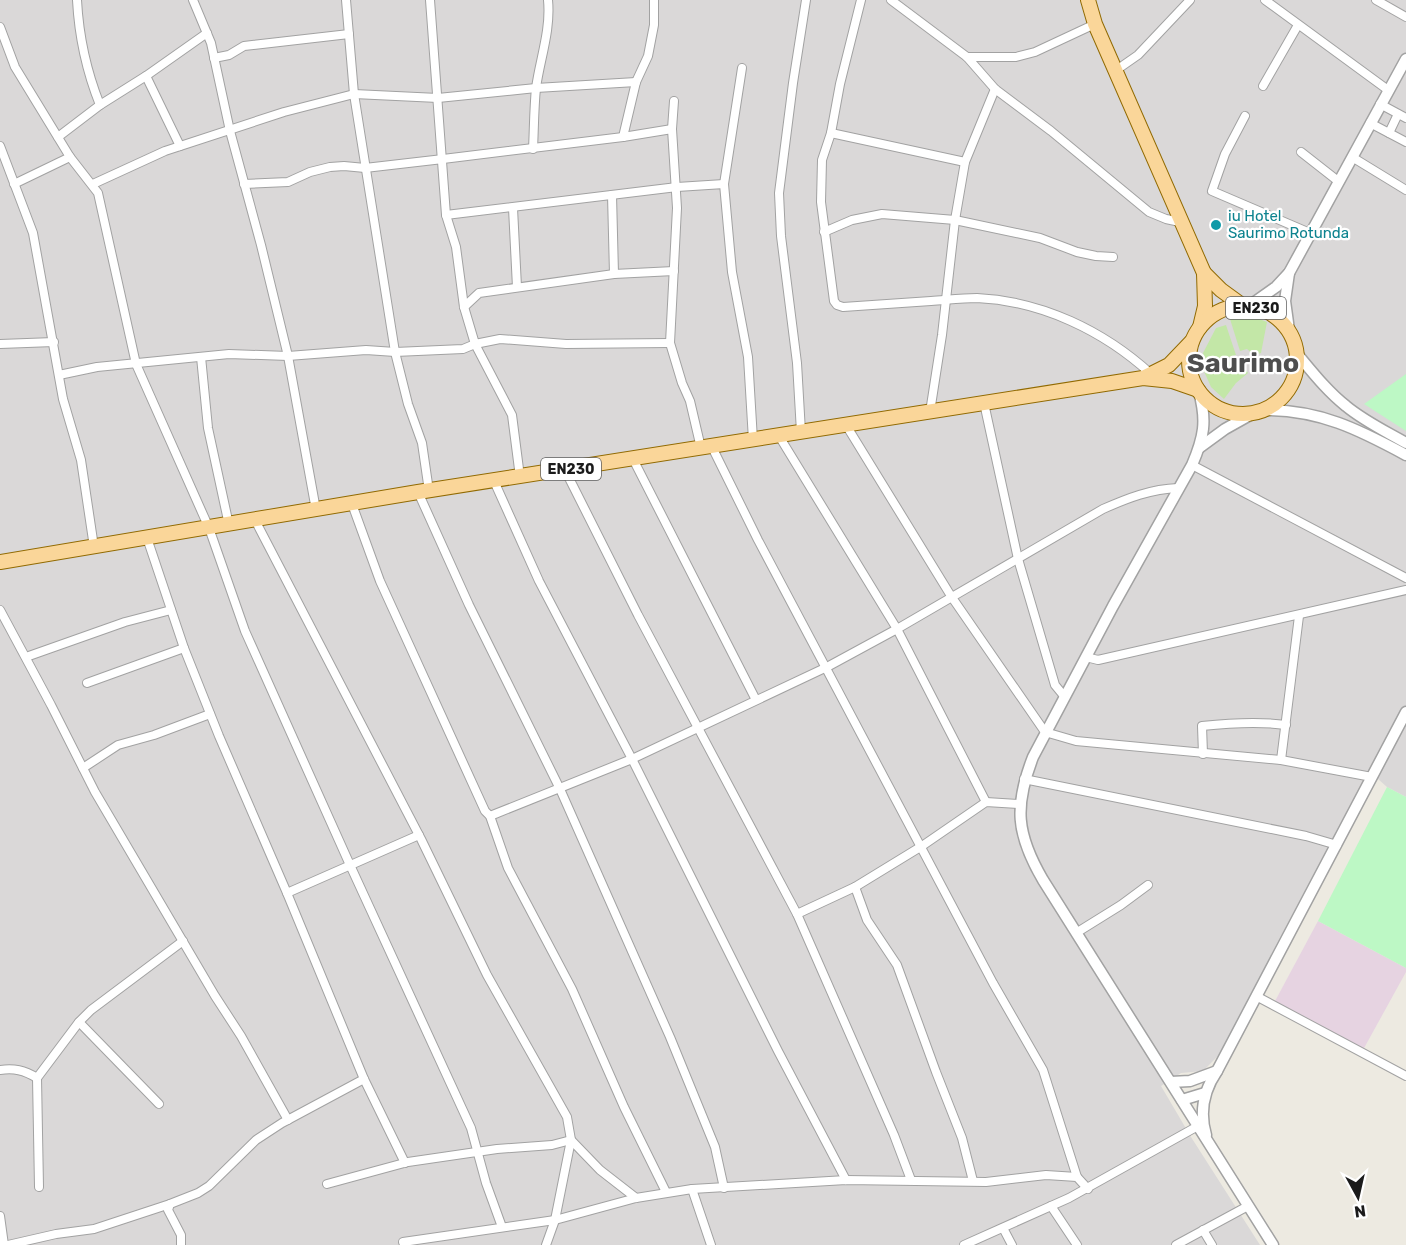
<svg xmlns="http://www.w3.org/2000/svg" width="1406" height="1245" font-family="Rubik,sans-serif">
  <rect width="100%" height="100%" fill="#edeae1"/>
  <polygon fill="#dad8d8" points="0,0 1406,0 1406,797 1387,787 1369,771 1221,1053 1203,1071 1181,1073 1161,1086 1191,1137 1260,1245 0,1245"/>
  <polygon fill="#e6d3e1" points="1318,921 1406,968 1406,972 1363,1050 1274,1003"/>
  <g fill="#c3e7a7">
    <polygon points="1249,315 1267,322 1261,353 1254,355 1247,349 1240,351 1230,319"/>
    <polygon points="1226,325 1236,355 1206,363 1203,353 1216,328"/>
    <polygon points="1235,361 1237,366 1246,370 1248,373 1236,383 1224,399 1211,387 1203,369"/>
  </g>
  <g fill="#bdf8c5">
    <polygon points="1406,374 1406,431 1364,404"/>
    <polygon points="1387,787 1406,797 1406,968 1318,921"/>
  </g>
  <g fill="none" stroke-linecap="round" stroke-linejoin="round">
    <defs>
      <g id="minor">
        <path d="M77 0C79 38 86 70 100 105"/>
        <polyline points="193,0 211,43 230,131 261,245 288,356 316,510"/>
        <polyline points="346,0 354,94 395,352 408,404 422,443 429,491"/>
        <polyline points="430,0 446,215 456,247 464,307 475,344 500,339 566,344 670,343"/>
        <path d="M861 0 840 84 831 133 822 160 821 202 834 301 837 305 843 307C872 305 901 303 931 301 946 300 962 298 977 298 1042 301 1104 331 1151 374"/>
        <polyline points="891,0 967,57 995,89 1051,131 1149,212 1166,219 1180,222"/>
        <polyline points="1265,0 1388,90"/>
        <polyline points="1376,0 1406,17"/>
        <polyline points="0,27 15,67 70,157 98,193 136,364 209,528 245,631 350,865 471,1128 486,1183 502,1227"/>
        <polyline points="967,57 1016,57 1035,52 1095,24"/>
        <polyline points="214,58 229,55 244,46 349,34"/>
        <polyline points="1115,71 1138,55 1190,0"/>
        <polyline points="146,76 180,146"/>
        <polyline points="1263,86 1298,25"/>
        <polyline points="1380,104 1406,118"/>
        <polyline points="1245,116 1225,154 1212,191 1310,233"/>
        <polyline points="1370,123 1406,142"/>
        <polyline points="672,129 674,101"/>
        <polyline points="831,133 965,162"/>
        <polyline points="1389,133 1398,114"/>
        <polyline points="58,137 100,105 146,76 207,33"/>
        <polyline points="623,137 636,82 648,56 654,25 654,0"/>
        <polyline points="0,146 33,233 63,399 81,460 94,547"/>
        <path d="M533 149C534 129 534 108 536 88 540 59 551 30 548 0"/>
        <polyline points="1301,152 1338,181"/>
        <polyline points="1352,157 1406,190"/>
        <polyline points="14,184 70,157"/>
        <polyline points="93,184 165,151 284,112 354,94 438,98 536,88 636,82"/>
        <polyline points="244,184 288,182 310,172 330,167 344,166 365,168 443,159 623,137 672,129 677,208 670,343 682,383 690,401 701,448"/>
        <polyline points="724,184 742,68"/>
        <polyline points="612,195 614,274"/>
        <polyline points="513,208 517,287"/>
        <polyline points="446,215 677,187 724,184 732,272 748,357 753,440"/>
        <polyline points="824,232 852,220 882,214 955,220 1040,238 1077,252 1096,256 1113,257"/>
        <polyline points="464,307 479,293 614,274 674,271"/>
        <polyline points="0,344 54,342"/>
        <polyline points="201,357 208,428 229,525"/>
        <polyline points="59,375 97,367 229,354 288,356 366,350 395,352 463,349 475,344 512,415 520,477"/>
        <polyline points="984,403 1018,559 1055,685 1064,696"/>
        <polyline points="930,412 942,335 955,220 965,162 995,89"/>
        <polyline points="846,425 951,596 1045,732 1076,741 1281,760 1372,777"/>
        <polyline points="801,432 797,363 781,236 779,193 793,83 806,0"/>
        <polyline points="779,436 897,629 986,802"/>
        <polyline points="712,447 758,540 993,983 1043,1070 1077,1177"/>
        <polyline points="633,459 756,700"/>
        <polyline points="1192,465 1406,578"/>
        <polyline points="565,470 638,615 797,914 894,1135 911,1180"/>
        <polyline points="494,481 539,581 632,759 778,1051 846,1180"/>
        <polyline points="418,492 469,605 560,789 670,1037 715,1147 724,1188"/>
        <polyline points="352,504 380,581 485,811 490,816 508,868 572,989 624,1107 666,1192"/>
        <polyline points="255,520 421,839 487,975 567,1117 571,1140 555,1220 546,1245"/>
        <polyline points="147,538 184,648 219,736 287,893 364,1079 405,1163"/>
        <polyline points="0,610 51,705 95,792 215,996 241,1036 288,1120"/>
        <polyline points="26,657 125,622 171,610"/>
        <polyline points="1086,657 1098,660 1406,590"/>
        <polyline points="87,683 184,648"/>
        <path d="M1203 754 1202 726C1230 723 1258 721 1286 725"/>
        <polyline points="1281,760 1299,616"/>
        <polyline points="83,768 118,745 154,735 210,714"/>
        <polyline points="1024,779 1306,836 1337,845"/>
        <path d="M490 816 632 759 827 667 897 629 1103 509C1128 498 1151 489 1178 488"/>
        <polyline points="855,887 867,920 897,965 936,1072 962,1138 973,1181"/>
        <polyline points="287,893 419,835"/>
        <polyline points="797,914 855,887 922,846 986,802 1019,804"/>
        <polyline points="1076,933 1121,905 1148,885"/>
        <polyline points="1256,996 1406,1076"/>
        <polyline points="79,1022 159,1104"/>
        <path d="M0 1070C14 1068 24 1070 37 1078"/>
        <polyline points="327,1184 408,1162 497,1149 552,1145 571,1140 600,1170 636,1198"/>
        <polyline points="39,1187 37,1078 79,1022 91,1010 183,941"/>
        <polyline points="692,1189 711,1245"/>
        <polyline points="1051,1206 1077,1245"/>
        <polyline points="0,1216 4,1245"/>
        <polyline points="1003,1228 1012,1245"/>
        <polyline points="1203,1230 1212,1245"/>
        <polyline points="403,1242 555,1220 636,1198 692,1189 846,1180 986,1182 1046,1175 1077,1177 1088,1189"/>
        <polyline points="8,1245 56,1234 94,1229 170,1204"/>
        <polyline points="181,1245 181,1235 168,1210 170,1204 198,1193 209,1186 256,1140 282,1123 364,1079"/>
        <polyline points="964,1245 1069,1198 1198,1126"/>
        <polyline points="1176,1245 1248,1206"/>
      </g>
      <g id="tertiary">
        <polyline points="1249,306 1276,287 1289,273 1406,59"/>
        <polyline points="1289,330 1285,301 1289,273"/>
        <path d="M1298 355C1313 373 1328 392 1346 406 1364 421 1385 431 1406 443"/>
        <path d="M1199 392C1207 421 1204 437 1192 465L1113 606 1033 757C1014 806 1016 834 1043 880L1273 1245"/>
        <path d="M1264 410C1320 410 1358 429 1406 455"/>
        <polyline points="1199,448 1225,429 1250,415"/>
        <polyline points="1171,1082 1190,1081 1217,1071"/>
        <polyline points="1182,1100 1205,1093"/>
        <path d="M1206 1135C1199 1111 1204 1090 1217 1071L1406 712"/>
      </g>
      <g id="primary">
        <polyline points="1088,0 1095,24 1204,273 1205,306 1200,327"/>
        <polyline points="1204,273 1221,290 1243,306"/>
        <circle cx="1243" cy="360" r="54"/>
        <polyline points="1145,377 1169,365 1191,342"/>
        <polyline points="0,562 418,492 1143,378 1172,381 1198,390"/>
      </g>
    </defs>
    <use href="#minor" stroke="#a2a2a2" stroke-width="10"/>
    <use href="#tertiary" stroke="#a2a2a2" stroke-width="13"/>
    <use href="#primary" stroke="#916a02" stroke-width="16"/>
    <use href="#minor" stroke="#fff" stroke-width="8"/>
    <use href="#tertiary" stroke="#fff" stroke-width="10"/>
    <use href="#primary" stroke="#fad699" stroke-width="14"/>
  </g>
  <circle fill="#0f9aa8" stroke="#fff" stroke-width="2" cx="1216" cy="225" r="6"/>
  <g text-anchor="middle" stroke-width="4.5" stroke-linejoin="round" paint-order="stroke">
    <g fill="#fff" stroke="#5f5f5f" stroke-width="1.5">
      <rect x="1226" y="297" width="60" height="22" rx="4.5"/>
      <rect x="541" y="458" width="60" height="22" rx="4.5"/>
    </g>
    <g font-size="14" font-weight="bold" fill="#1b1b1b">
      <text x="1256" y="313">EN230</text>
      <text x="571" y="474">EN230</text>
    </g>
    <g font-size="15" fill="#0d838f" stroke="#fff" text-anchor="start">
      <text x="1228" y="221">iu Hotel<tspan x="1228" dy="17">Saurimo Rotunda</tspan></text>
    </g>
    <g font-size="27" font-weight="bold" fill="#4e4e4e" stroke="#fff">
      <text x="1243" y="372">Saurimo</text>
    </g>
  </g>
  <g transform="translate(1358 1197) rotate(172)" stroke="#ffffff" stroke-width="4.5" paint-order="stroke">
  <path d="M0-4.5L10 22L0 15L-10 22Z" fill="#1b1b1b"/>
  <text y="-9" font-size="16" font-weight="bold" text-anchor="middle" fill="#1b1b1b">N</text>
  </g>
</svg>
